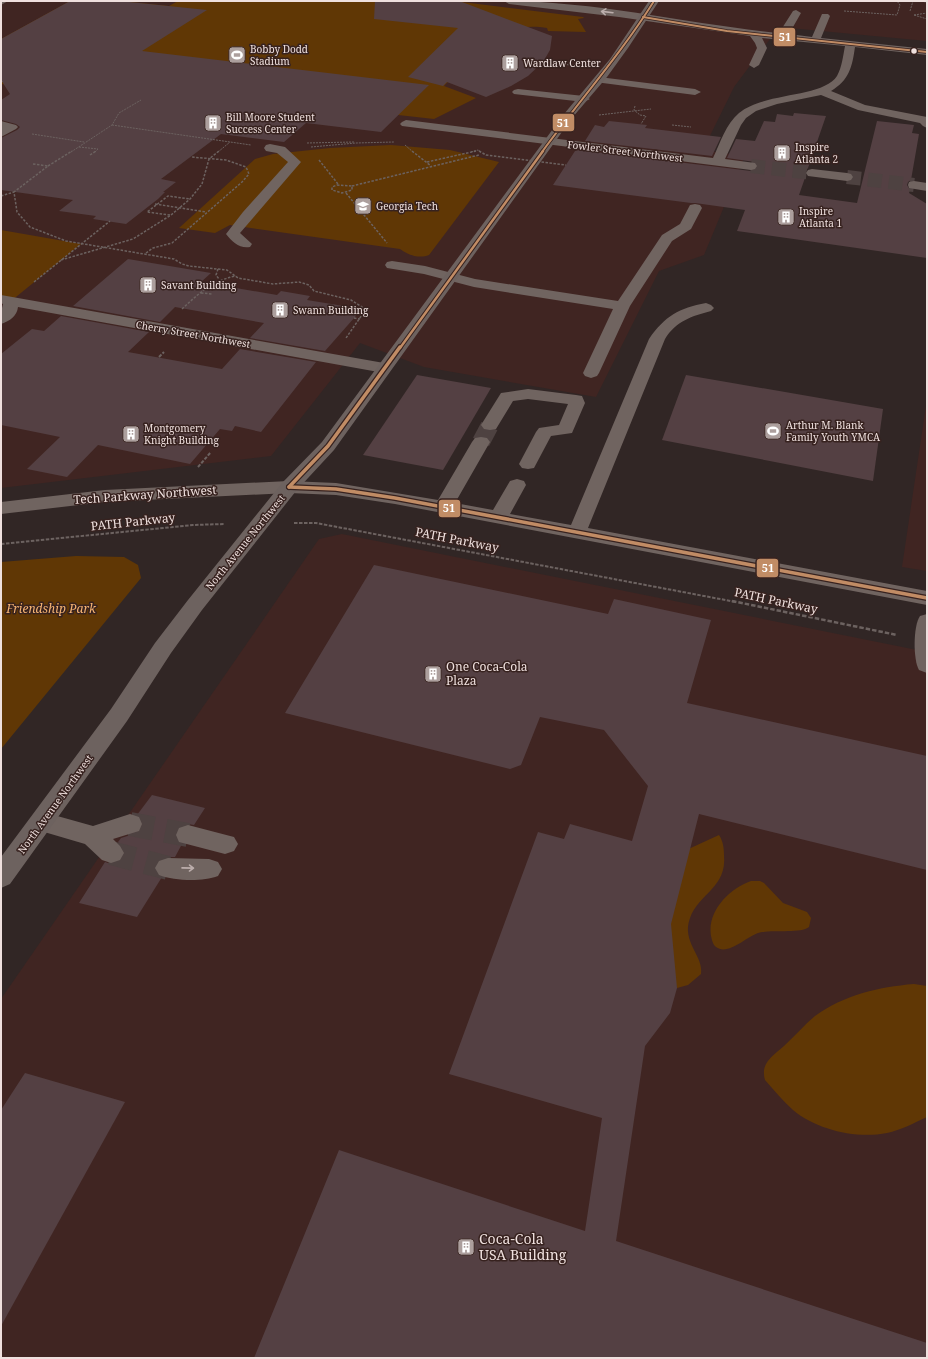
<svg xmlns="http://www.w3.org/2000/svg" width="928" height="1359" font-family="'Noto Serif',serif">
  <rect width="100%" height="100%" fill="#312625"/>
  <g fill="#402522">
    <polygon points="1,1 927,1 927,41 779,27 734,87 703,150 745,156 704,255 659,271 596,397 424,367 360,343 271,456 1,488"/>
    <polygon points="927,399 927,571 902,567"/>
    <polygon points="342,534 927,652 927,1358 1,1358 1,999 319,539"/>
  </g>
  <g fill="#603705">
    <path d="M70 1H120L169 6 178 1H454L583 17 584 18 578 19 586 32 548 31 547 28C531 25 511 28 495 32L444 86 476 98 434 119 398 115 59 92 1 84V39Z"/>
    <path d="M391 145 450 150 499 162 429 255C419 259 408 255 400 249L230 225 215 233 179 228 255 159 273 154 330 148Z"/>
    <polygon points="1,230 81,244 11,301 1,299"/>
    <polygon points="76,556 124,557 138,565 141,578 1,749 1,562"/>
    <path d="M719 835C723 841 724 848 724 855 727 888 699 893 690 918 681 942 704 956 701 974L688 985 677 988 665 947 682 852Z"/>
    <path d="M751 881H760L764 883 783 903 807 912 811 918 809 927C800 934 772 929 758 933 746 937 728 956 716 947 713 945 712 940 711 936 707 911 729 889 751 881Z"/>
    <path d="M914 984 927 986V1117C914 1123 901 1130 887 1133 856 1139 817 1130 793 1110 783 1101 774 1090 765 1080 760 1063 773 1056 784 1046 795 1036 804 1025 815 1016 844 995 878 987 914 984Z"/>
  </g>
  <g fill="#544043">
    <polygon points="70,1 120,1 207,10 142,51 429,85 381,132 306,123 284,142 221,134 161,179 176,182 163,192 165,192 158,199 126,224 93,219 96,216 59,211 73,200 1,190 1,138 17,130 20,127 16,124 1,120 1,100 10,94 1,80 1,39"/>
    <polygon points="375,1 462,2 552,36 550,50 543,62 528,76 511,86 486,97 447,82 443,86 408,77 458,28 374,19"/>
    <polygon points="794,113 826,116 808,168 805,172 806,175 799,195 857,203 877,121 914,125 912,133 919,134 911,180 908,182 907,185 910,190 909,193 927,204 927,258 737,231 745,210 695,203 691,203 553,185 575,151 579,150 751,171 755,170 758,165 755,162 727,158 736,139 755,141 764,121 775,122 777,114 793,116"/>
    <polygon points="609,121 647,125 645,128 721,137 712,156 585,141 595,125 604,127"/>
    <polygon points="128,259 211,273 201,282 277,295 281,291 310,296 307,300 362,309 325,351 250,338 264,323 175,307 160,322 73,306"/>
    <polygon points="61,316 149,332 128,352 222,369 240,349 316,362 261,432 235,426 232,431 220,429 190,464 98,445 67,477 27,469 60,437 1,425 1,354 32,329 44,331"/>
    <polygon points="417,375 491,388 443,470 363,455"/>
    <polygon points="686,375 883,409 873,481 662,440"/>
    <polygon points="374,565 608,614 614,599 711,620 687,703 927,756 927,870 699,814 671,924 677,988 670,1013 645,1046 616,1241 927,1343 927,1358 254,1358 339,1150 585,1231 602,1118 449,1074 538,832 564,839 570,824 632,841 648,786 604,730 540,717 521,765 510,769 285,713"/>
    <polygon points="152,795 205,808 194,825 188,824 178,827 175,836 178,843 182,844 175,857 168,857 158,860 154,869 158,876 162,877 137,917 79,903 105,862 111,864 121,861 125,852 118,842 121,838 140,832 143,823 140,816 137,815"/>
    <polygon points="25,1073 125,1102 1,1326 1,1110"/>
  </g>
  <g fill="none" stroke-linecap="round" stroke-linejoin="round">
    <g stroke="#4e4241" stroke-width="14" stroke-dasharray="14 7" stroke-linecap="butt">
      <polyline points="751,166 812,173"/>
      <polyline points="847,177 914,185"/>
    </g>
    <polyline stroke="#4e4241" stroke-width="18" stroke-dasharray="18 9" stroke-linecap="butt" points="481,442 490,425"/>
    <g stroke="#4e4241" stroke-width="24" stroke-dasharray="24 12" stroke-linecap="butt">
      <polyline points="130,824 188,835"/>
      <polyline points="111,853 168,868"/>
    </g>
    <g stroke="#6c6260" stroke-width="1" stroke-dasharray="2 1" stroke-linecap="butt">
      <polyline points="728,1 757,1"/>
      <polyline points="918,1 927,2"/>
      <polyline points="844,11 897,15 900,5 897,1"/>
      <polyline points="910,11 913,1"/>
      <polyline points="914,15 927,19"/>
      <polyline points="914,15 927,13"/>
      <polyline points="543,62 579,66"/>
      <polyline points="1,83 3,81"/>
      <polyline points="635,106 634,110 640,115 646,116 641,124"/>
      <polyline points="599,115 651,109"/>
      <polyline points="112,125 251,145"/>
      <polyline points="672,125 691,127"/>
      <polyline points="32,134 84,142"/>
      <polyline points="307,143 354,142"/>
      <polyline points="405,145 413,152"/>
      <polyline points="79,147 98,149"/>
      <polyline points="311,147 356,143 394,142"/>
      <polyline points="71,152 112,125 119,113 141,100"/>
      <polyline points="95,152 98,149"/>
      <polyline points="218,152 230,142"/>
    </g>
    <g stroke="#6c6260" stroke-width="1.5" stroke-dasharray="2.5 1.5" stroke-linecap="butt">
      <polyline points="412,151 431,166"/>
      <polyline points="90,155 96,151"/>
      <polyline points="319,160 338,184"/>
      <polyline points="33,164 48,166 14,192 17,212 30,227 66,241 174,259 182,264 189,266 227,270 238,278 273,284 299,282 309,285 314,291 351,300 362,307 364,312 346,338"/>
      <polyline points="48,166 72,151"/>
      <polygon points="337,185 352,186 352,190 342,193 332,190 332,187"/>
      <polyline points="352,186 479,155"/>
      <polyline points="346,193 387,243"/>
      <polyline points="1,196 14,192"/>
      <polyline points="155,204 206,212"/>
      <polyline points="170,215 147,212 168,196 190,199"/>
      <polyline points="146,253 153,248 172,243 242,182 249,174 246,167 226,160 191,157"/>
      <polyline points="61,260 133,239 171,215 190,199 202,184 209,159 219,151"/>
      <polyline points="218,269 216,275 219,279"/>
      <polyline points="34,282 110,221"/>
      <polyline points="201,293 212,294"/>
      <path d="M182 309C198 294 213 280 236 276"/>
      <polyline points="354,318 360,319"/>
    </g>
    <g stroke="#6c6260" stroke-width="2" stroke-dasharray="3.5 1.5" stroke-linecap="butt">
      <polyline points="159,357 164,352"/>
      <polyline points="198,467 211,452"/>
      <polyline points="294,523 316,523 736,602"/>
      <polyline points="1,544 193,525 225,524"/>
    </g>
    <polyline stroke="#6c6260" stroke-width="2.5" stroke-dasharray="4.5 2" stroke-linecap="butt" points="732,601 897,635"/>
    <g fill="#706460" fill-rule="evenodd">
      <polygon points="1,1 8,1 1,5"/>
      <path d="M504 1C596 1 688 24 779 33L793 11 796 10 801 13 789 34 812 37 822 14H828L830 16 821 38 927 49V55L855 47C852 68 849 80 831 91L865 105 927 117V128L923 126 920 123 858 110 821 95 777 104 756 111 746 118 741 125 725 159 755 163 757 166 755 169 751 170 402 126 400 124 402 122 406 120 713 158C720 143 726 124 739 113 764 92 823 98 837 76 842 67 843 56 845 46L762 38 767 48 759 65 754 68 749 65 757 48 755 43 750 36 619 17 509 4Z"/>
      <polygon points="599,77 695,89 701,92 695,95 595,82 594,80"/>
      <polygon points="518,89 584,96 590,99 584,102 514,94 512,92 514,90"/>
      <polygon points="1,121 16,125 18,127 16,129 1,137"/>
      <path d="M270 144 285 147 301 162 240 233 252 244 250 247C240 249 232 242 226 234L243 212 288 162 277 153 266 151 264 148 266 145Z"/>
      <polygon points="812,169 847,173 851,174 853,177 851,180 847,181 808,176 806,173 808,170"/>
      <polygon points="914,181 927,183 927,191 909,188 908,185 909,182"/>
      <polygon points="695,204 700,205 702,208 691,229 672,241 630,306 599,373 597,376 591,378 585,376 583,373 613,309 474,287 424,274 387,268 385,265 387,262 392,261 425,266 475,279 618,301 662,235 680,224 690,205"/>
      <path d="M1 295 384 363 390 365 392 368 390 371 384 373 18 307C17 316 10 321 1 324V312L3 304 1 303Z"/>
      <path d="M706 303 711 305 714 308 711 311C692 316 676 321 665 339L588 528 927 591V605L395 504 336 495 289 493 105 502 1 514V502L105 490 289 481 336 483 438 500 472 442 475 438 481 437 487 438 490 442 455 503 493 510 510 481 517 479 524 481 526 485 510 514 571 525 649 339C665 316 679 308 706 303Z"/>
      <polygon points="528,389 576,395 582,396 585,403 572,433 551,436 534,468 528,469 522,468 519,464 536,432 539,428 559,425 568,404 528,399 513,401 496,429 490,430 484,429 481,425 501,393"/>
      <path d="M927 614V673L919 670C913 660 913 626 920 616Z"/>
      <polygon points="43,812 93,826 130,814 139,817 142,824 139,831 113,839 120,846 124,853 120,860 111,863 102,860 85,844 34,829 31,822 34,815"/>
      <polygon points="188,825 234,837 238,844 234,851 225,854 179,842 176,835 179,828"/>
      <path d="M168 858 209 859 218 862 222 869 218 876C202 882 175 881 159 875L155 868 159 861Z"/>
    </g>
    <polygon fill="#6d625f" fill-rule="evenodd" points="649,1 659,1 628,48 607,77 572,118 334,450 296,491 202,610 171,653 127,721 10,884 1,888 1,857 111,709 155,643 188,600 282,483 322,442 564,114 610,59"/>
    <polyline stroke="#6c6260" stroke-width="1" stroke-dasharray="2 1" stroke-linecap="butt" points="471,152 478,150 481,152"/>
    <g stroke="#6c6260" stroke-width="1.5" stroke-dasharray="2.5 1.5" stroke-linecap="butt">
      <polyline points="479,151 486,155 566,165"/>
      <polyline points="427,162 476,151"/>
    </g>
    <defs>
      <g id="bus-1-far2">
        <polyline points="643,17 727,31 927,52"/>
        <path d="M542 152C579 101 621 54 654 1"/>
      </g>
      <polyline id="bus-1-far1" points="400,348 543,151"/>
      <g id="bus-1">
        <polyline points="289,487 336,489 395,498 927,598"/>
        <polyline points="289,487 328,446 400,347"/>
      </g>
    </defs>
    <use href="#bus-1-far2" stroke="#37221f" stroke-width="3.5"/>
    <use href="#bus-1-far1" stroke="#37221f" stroke-width="4.5"/>
    <use href="#bus-1" stroke="#37221f" stroke-width="6"/>
    <use href="#bus-1-far2" stroke="#c18c65" stroke-width="2"/>
    <use href="#bus-1-far1" stroke="#c18c65" stroke-width="2.5"/>
    <use href="#bus-1" stroke="#c18c65" stroke-width="3.5"/>
  </g>
  <defs><path id="oneway-shaft" d="M-6 0H5M1.5-3L5.5 0L1.5 3" fill="none" stroke-width="1.6" stroke-linecap="round" stroke-linejoin="round"/></defs>
  <g stroke="#bcaeac">
    <use href="#oneway-shaft" transform="translate(607 12) rotate(-173)"/>
    <use href="#oneway-shaft" transform="translate(188 868) rotate(1)"/>
  </g>
  <defs>
    <symbol id="stadium-square" viewBox="-11 -11 22 22"><rect x="-9" y="-9" width="18" height="18" rx="4" fill="#ac9f9d" stroke="#37221f"/><path d="M0-5a6.5 5 0 1 0 0 10a6.5 5 0 1 0 0-10ZM-3.5-1.8h7v3.6h-7Z" fill="#fff"/></symbol>
    <symbol id="building-square" viewBox="-11 -11 22 22"><rect x="-9" y="-9" width="18" height="18" rx="4" fill="#ac9f9d" stroke="#37221f"/><path d="M-4-6H4V6H1V3H-1V6H-4ZM-2.5-4.3h1.7v1.8h-1.7ZM.8-4.3h1.7v1.8H.8ZM-2.5-1h1.7V.8h-1.7ZM.8-1h1.7V.8H.8Z" fill="#fff"/></symbol>
    <symbol id="university-square" viewBox="-11 -11 22 22"><rect x="-9" y="-9" width="18" height="18" rx="4" fill="#ac9f9d" stroke="#37221f"/><path d="M0-5L7-2L0 1L-7-2ZM-4 1L0 2.5L4 1V4Q0 6-4 4Z" fill="#fff"/></symbol>
  </defs>
  <g fill-rule="evenodd">
    <use href="#stadium-square" x="227" y="45" width="20" height="20"/>
    <use href="#building-square" x="500" y="53" width="20" height="20"/>
    <use href="#building-square" x="203" y="113" width="20" height="20"/>
    <use href="#building-square" x="772" y="143" width="20" height="20"/>
    <use href="#university-square" x="353" y="196" width="20" height="20"/>
    <use href="#building-square" x="776" y="207" width="20" height="20"/>
    <use href="#building-square" x="138" y="275" width="20" height="20"/>
    <use href="#building-square" x="270" y="300" width="20" height="20"/>
    <use href="#stadium-square" x="763" y="421" width="20" height="20"/>
    <use href="#building-square" x="121" y="424" width="20" height="20"/>
    <use href="#building-square" x="423" y="664" width="20" height="20"/>
    <use href="#building-square" x="456" y="1237" width="20" height="20"/>
  </g>
  <circle fill="#efe0de" stroke="#37221f" stroke-width="1.5" cx="914" cy="51" r="3.5"/>
  <g text-anchor="middle" stroke-width="3" stroke-linejoin="round" paint-order="stroke">
    <g font-size="10" fill="#efe0de" stroke="#37221f" text-anchor="start">
      <text x="250" y="53">Bobby Dodd<tspan x="250" dy="12">Stadium</tspan></text>
      <text x="523" y="67">Wardlaw Center</text>
      <text x="226" y="121">Bill Moore Student<tspan x="226" dy="12">Success Center</tspan></text>
      <text x="795" y="151">Inspire<tspan x="795" dy="12">Atlanta 2</tspan></text>
      <text x="376" y="210">Georgia Tech</text>
      <text x="799" y="215">Inspire<tspan x="799" dy="12">Atlanta 1</tspan></text>
      <text x="161" y="289">Savant Building</text>
      <text x="293" y="314">Swann Building</text>
      <text x="786" y="429">Arthur M. Blank<tspan x="786" dy="12">Family Youth YMCA</tspan></text>
      <text x="144" y="432">Montgomery<tspan x="144" dy="12">Knight Building</tspan></text>
    </g>
    <g font-size="10" fill="#efe0de" stroke="#37221f">
      <text transform="translate(625 151) rotate(7)" y="4">Fowler Street Northwest</text>
      <text transform="translate(193 334) rotate(10)" y="4">Cherry Street Northwest</text>
      <text transform="translate(245 542) rotate(-51)" y="4">North Avenue Northwest</text>
      <text transform="translate(55 804) rotate(-54)" y="4">North Avenue Northwest</text>
    </g>
    <g font-size="12" fill="#efe0de" stroke="#37221f">
      <text transform="translate(145 495) rotate(-4)" y="4">Tech Parkway Northwest</text>
      <text transform="translate(133 522) rotate(-6)" y="4">PATH Parkway</text>
      <text transform="translate(457 540) rotate(11)" y="4">PATH Parkway</text>
      <text transform="translate(776 601) rotate(12)" y="4">PATH Parkway</text>
    </g>
    <g font-size="12" font-style="italic" fill="#f6b473" stroke="#37221f">
      <text x="51" y="613">Friendship Park</text>
    </g>
    <g font-size="12" fill="#efe0de" stroke="#37221f" text-anchor="start">
      <text x="446" y="671">One Coca-Cola<tspan x="446" dy="14">Plaza</tspan></text>
    </g>
    <g font-size="14" fill="#efe0de" stroke="#37221f" text-anchor="start">
      <text x="479" y="1244">Coca-Cola<tspan x="479" dy="16">USA Building</tspan></text>
    </g>
  </g>
  <g stroke="#37221f" stroke-width="1.5">
    <rect x="773" y="27" width="23" height="20" rx="4" fill="#c18c65"/>
    <rect x="552" y="113" width="23" height="19" rx="4" fill="#c18c65"/>
    <rect x="438" y="499" width="23" height="19" rx="4" fill="#c18c65"/>
    <rect x="756" y="558" width="23" height="20" rx="4" fill="#c18c65"/>
  </g>
  <g font-size="11" text-anchor="middle" font-weight="bold" fill="#fff">
    <text x="785" y="41">51</text>
    <text x="563" y="127">51</text>
    <text x="449" y="512">51</text>
    <text x="768" y="572">51</text>
  </g>
  <rect width="928" height="1359" fill="none" stroke="#efe0de" stroke-width="4"/>
</svg>
